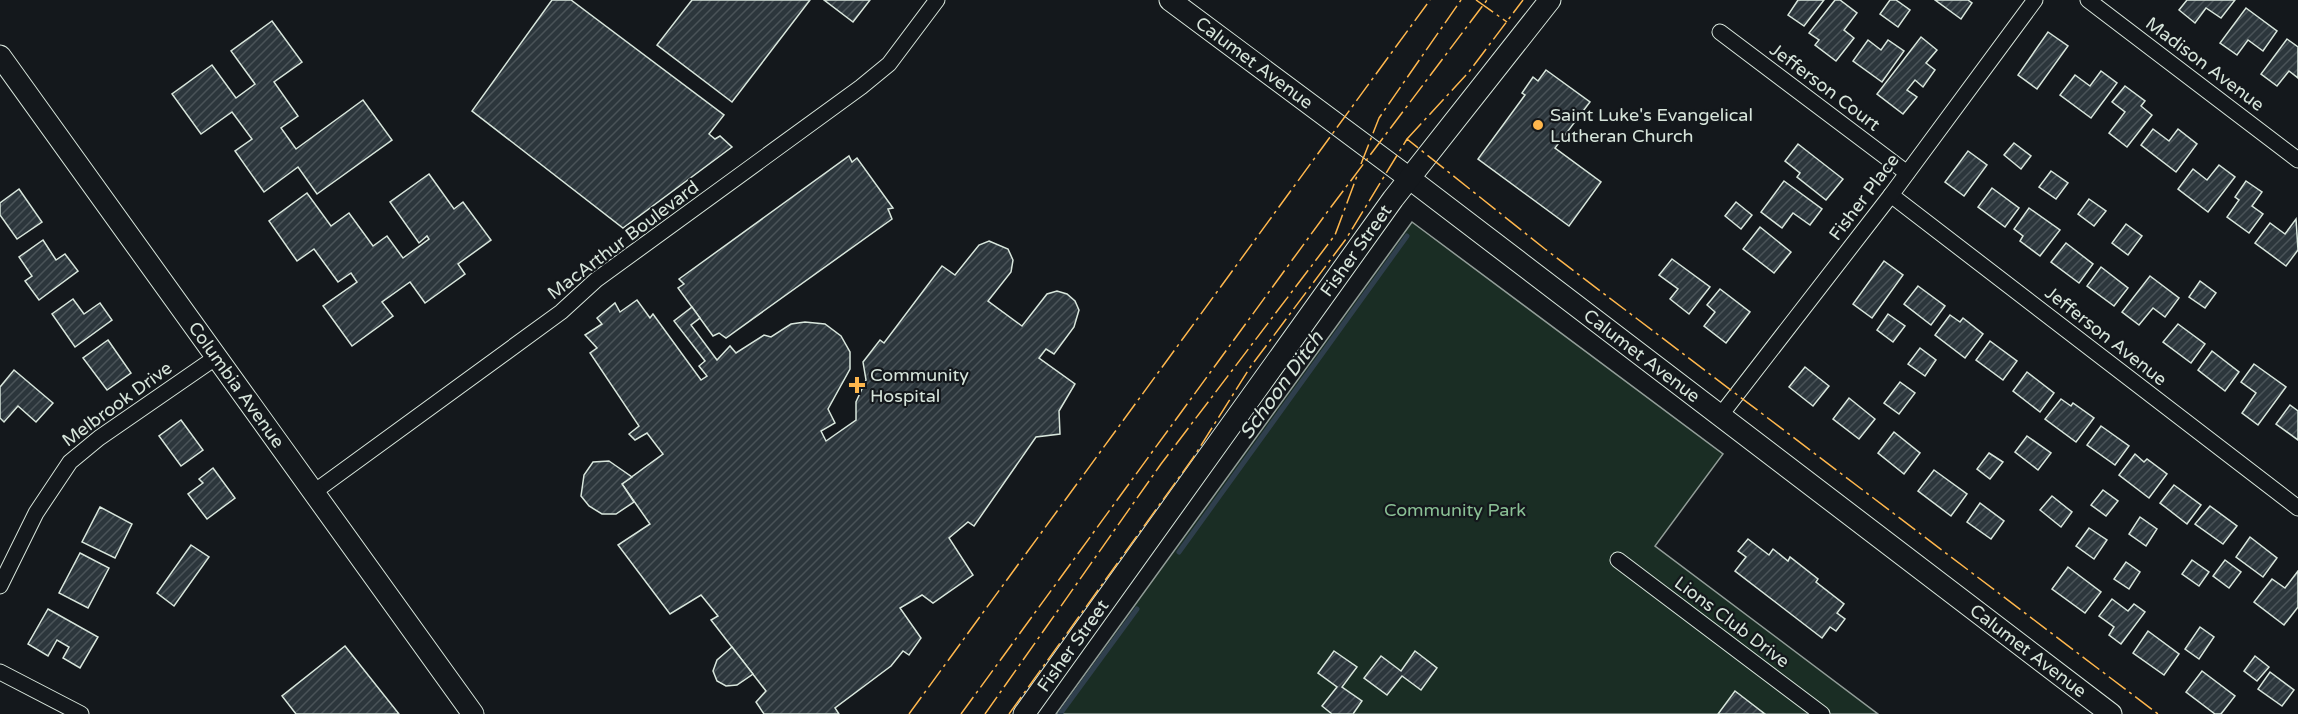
<svg xmlns="http://www.w3.org/2000/svg" width="2298" height="714" font-family="'Varela Round',sans-serif">
  <defs>
    <pattern id="building-hatch" width="6" height="6" patternUnits="userSpaceOnUse" patternTransform="scale(1.5)"><rect width="6" height="6" fill="#2c363c"/><path d="M-1 1l2-2M0 6l6-6M5 7l2-2" fill="none" stroke="#4a5358"/></pattern>
  </defs>
  <rect width="100%" height="100%" fill="#14181c"/>
  <polygon fill="#1a2d24" stroke="#939e99" stroke-width="1.5" points="1412,222 1723,454 1655,546 1878,714 1056,714"/>
  <g fill="none" stroke-linecap="round" stroke-linejoin="round">
    <g stroke="#2f3f4d" stroke-width="5">
      <polyline points="1179,552 1407,236"/>
      <polyline points="1060,714 1137,609"/>
    </g>
  </g>
  <g fill="url(#building-hatch)" stroke="#d8e6dc" stroke-width="1.5">
    <polygon points="552,0 571,0 724,115 709,134 715,139 720,136 732,147 623,228 472,111"/>
    <polygon points="692,0 810,0 732,102 657,45"/>
    <polygon points="824,0 870,0 853,22"/>
    <polygon points="1798,0 1824,0 1804,26 1788,15"/>
    <polygon points="1835,0 1840,0 1857,13 1844,30 1854,38 1836,61 1815,45 1819,40 1809,33"/>
    <polygon points="1890,0 1896,0 1910,10 1898,27 1880,14"/>
    <polygon points="1935,0 1968,0 1972,3 1961,19"/>
    <polygon points="2187,0 2235,0 2221,18 2206,8 2195,23 2179,10"/>
    <polygon points="2246,8 2277,31 2263,51 2248,40 2237,55 2220,43"/>
    <polygon points="272,21 302,62 274,82 298,116 281,128 296,149 363,100 392,140 317,194 298,167 264,192 235,151 252,139 232,112 201,134 172,94 212,65 236,98 255,84 231,51"/>
    <polygon points="2048,32 2068,46 2037,89 2018,75"/>
    <polygon points="1921,37 1937,50 1926,63 1935,70 1923,87 1915,80 1907,90 1917,97 1903,114 1877,94"/>
    <polygon points="2287,39 2298,47 2298,78 2289,71 2277,86 2261,74"/>
    <polygon points="1868,40 1881,50 1888,40 1904,51 1882,82 1853,61"/>
    <polygon points="1546,70 1590,102 1555,148 1601,182 1569,226 1478,159 1525,95 1522,93 1533,77 1538,81"/>
    <polygon points="2101,71 2117,83 2091,118 2060,95 2075,75 2090,86"/>
    <polygon points="2125,86 2145,101 2141,106 2152,115 2127,147 2109,133 2125,112 2112,102"/>
    <polygon points="2153,129 2169,141 2178,129 2197,144 2176,172 2141,145"/>
    <polygon points="2014,143 2031,156 2021,169 2004,155"/>
    <polygon points="1798,144 1843,179 1826,200 1797,177 1800,173 1785,161"/>
    <polygon points="1968,151 1987,165 1964,196 1945,182"/>
    <polygon points="849,156 852,162 857,158 893,208 888,209 892,219 726,338 719,333 713,336 678,288 684,284 679,279"/>
    <polygon points="2219,165 2235,177 2208,212 2178,189 2193,169 2207,180"/>
    <polygon points="2051,171 2068,183 2056,199 2039,187"/>
    <polygon points="429,174 454,209 463,202 491,240 458,264 465,274 425,303 410,282 382,302 393,316 352,346 323,306 357,282 351,273 338,282 314,249 297,261 269,221 307,193 331,226 349,213 373,246 387,236 403,258 429,239 427,236 419,243 390,202"/>
    <polygon points="1784,181 1822,209 1810,225 1793,213 1782,228 1761,212"/>
    <polygon points="2246,181 2262,192 2252,206 2263,214 2249,233 2227,217 2239,200 2235,197"/>
    <polygon points="1992,188 2019,208 2005,227 1978,207"/>
    <polygon points="19,189 42,222 17,239 0,215 0,203"/>
    <polygon points="2089,199 2106,211 2094,226 2078,214"/>
    <polygon points="1736,202 1752,215 1741,229 1725,216"/>
    <polygon points="2029,208 2060,230 2040,256 2020,241 2023,236 2014,229"/>
    <polygon points="2296,219 2298,250 2286,266 2255,243 2270,223 2285,234"/>
    <polygon points="2126,224 2142,236 2128,255 2112,243"/>
    <polygon points="1760,227 1791,252 1774,273 1743,249"/>
    <polygon points="43,240 56,260 65,254 78,271 39,300 25,281 32,276 19,257"/>
    <polygon points="989,241 1008,249 1013,260 1011,272 988,301 1022,326 1047,294 1057,291 1067,294 1075,301 1079,310 1074,327 1054,354 1046,349 1039,358 1075,384 1059,411 1060,434 1036,437 974,526 968,522 949,538 973,575 933,603 922,595 900,608 921,638 909,655 903,651 891,666 835,708 839,714 764,714 756,702 766,691 711,620 718,616 701,595 670,614 618,545 650,524 622,484 663,454 647,433 635,440 629,434 639,426 590,353 597,348 585,335 602,324 597,318 615,303 620,312 637,300 650,318 653,314 701,380 707,376 699,366 705,361 674,321 692,307 700,318 691,325 717,360 730,346 736,353 764,335 771,337 791,324 805,322 825,324 841,336 850,352 850,369 828,409 835,423 821,431 826,441 856,420 856,402 866,380 863,362 880,340 884,343 942,266 955,275 979,245"/>
    <polygon points="2066,243 2093,264 2079,283 2051,262"/>
    <polygon points="1672,259 1710,287 1689,314 1670,299 1678,289 1659,275"/>
    <polygon points="1884,261 1903,275 1872,318 1853,304"/>
    <polygon points="2101,267 2128,288 2114,306 2087,286"/>
    <polygon points="2150,276 2179,298 2165,317 2153,308 2139,325 2122,312"/>
    <polygon points="2200,281 2216,293 2205,308 2189,297"/>
    <polygon points="1918,286 1945,306 1931,325 1904,304"/>
    <polygon points="1720,289 1750,312 1726,343 1704,326 1715,312 1707,305"/>
    <polygon points="73,299 84,314 100,303 112,320 75,347 52,314"/>
    <polygon points="1888,314 1905,326 1893,342 1877,330"/>
    <polygon points="1950,315 1960,322 1963,318 1983,334 1965,358 1935,335"/>
    <polygon points="2178,324 2205,344 2191,363 2163,342"/>
    <polygon points="108,340 131,373 107,390 83,358"/>
    <polygon points="1990,341 2017,361 2003,380 1976,360"/>
    <polygon points="1920,348 1936,360 1925,376 1908,364"/>
    <polygon points="2212,351 2239,372 2225,391 2198,370"/>
    <polygon points="2254,364 2286,387 2258,425 2242,413 2256,393 2241,382"/>
    <polygon points="1805,367 1829,386 1813,406 1789,387"/>
    <polygon points="14,370 53,403 36,422 18,406 4,422 0,418 0,387"/>
    <polygon points="2027,372 2054,393 2040,412 2013,391"/>
    <polygon points="1900,382 1915,393 1899,414 1884,403"/>
    <polygon points="1849,398 1875,419 1859,439 1833,419"/>
    <polygon points="2061,399 2071,406 2073,403 2094,418 2076,442 2045,419"/>
    <polygon points="2290,405 2298,411 2298,440 2276,424"/>
    <polygon points="181,420 203,450 181,466 159,436"/>
    <polygon points="2101,426 2129,446 2115,465 2087,445"/>
    <polygon points="1894,432 1920,453 1904,474 1878,453"/>
    <polygon points="2027,436 2051,453 2038,470 2015,452"/>
    <polygon points="1989,453 2003,462 1990,479 1977,469"/>
    <polygon points="2135,454 2144,462 2147,459 2167,474 2149,498 2119,475"/>
    <polygon points="609,461 632,477 622,484 634,502 616,514 602,514 589,506 581,496 584,475 593,462"/>
    <polygon points="213,468 235,498 207,519 188,494 203,483 199,479"/>
    <polygon points="1934,470 1967,494 1951,516 1918,491"/>
    <polygon points="2174,485 2201,505 2187,524 2160,503"/>
    <polygon points="2103,490 2118,501 2106,516 2091,505"/>
    <polygon points="2052,496 2072,512 2061,527 2040,510"/>
    <polygon points="1980,503 2004,521 1991,539 1967,522"/>
    <polygon points="2210,506 2237,526 2223,544 2195,524"/>
    <polygon points="100,507 132,524 115,558 82,542"/>
    <polygon points="2140,517 2157,529 2146,546 2129,534"/>
    <polygon points="2089,528 2107,540 2094,559 2076,546"/>
    <polygon points="2250,537 2277,558 2263,577 2236,557"/>
    <polygon points="1748,539 1769,555 1773,549 1788,561 1790,557 1818,579 1816,582 1844,604 1837,613 1845,619 1836,631 1830,627 1822,638 1735,571 1746,557 1738,551"/>
    <polygon points="191,545 209,557 174,606 157,593"/>
    <polygon points="80,553 109,568 88,608 59,593"/>
    <polygon points="2192,560 2209,572 2199,586 2182,574"/>
    <polygon points="2225,560 2241,572 2229,588 2213,576"/>
    <polygon points="2126,562 2140,572 2129,589 2114,579"/>
    <polygon points="2068,567 2101,592 2085,613 2052,589"/>
    <polygon points="2298,571 2298,607 2284,625 2254,602 2272,579 2285,588"/>
    <polygon points="2112,599 2128,611 2134,604 2145,612 2121,644 2109,635 2114,627 2099,616"/>
    <polygon points="48,609 98,637 80,668 63,658 69,647 57,640 48,656 28,644"/>
    <polygon points="2200,627 2214,637 2199,659 2185,649"/>
    <polygon points="2148,631 2179,654 2164,675 2133,653"/>
    <polygon points="345,646 399,714 296,714 282,696"/>
    <polygon points="732,647 753,674 737,685 726,686 717,681 713,671 717,660"/>
    <polygon points="1334,651 1357,667 1342,687 1362,701 1353,714 1332,714 1322,706 1337,687 1318,673"/>
    <polygon points="1415,651 1437,668 1421,690 1402,676 1387,695 1364,678 1381,656 1401,671"/>
    <polygon points="2255,656 2269,667 2257,681 2244,671"/>
    <polygon points="2202,671 2235,696 2221,714 2215,714 2186,692"/>
    <polygon points="2270,672 2294,690 2282,706 2258,689"/>
    <polygon points="1735,691 1765,714 1718,714"/>
  </g>
  <g fill="none" stroke-linecap="round" stroke-linejoin="round">
    <defs>
      <g id="street">
        <polyline points="2088,0 2298,160"/>
        <polyline points="1720,32 1907,173"/>
        <polyline points="1891,195 2298,508"/>
        <polyline points="1720,416 1891,195 2035,0"/>
        <polyline points="314,492 561,312 596,280 861,87 889,64 937,0"/>
        <polyline points="1618,560 1822,714"/>
        <polyline points="0,586 36,513 70,462 99,438 215,358"/>
        <polyline points="0,672 81,714"/>
      </g>
      <g id="secondary">
        <path id="s1" d="M1170 0 1409 178 2111 714"/>
        <path id="s2" d="M0 56 473 714"/>
        <path id="s3" d="M1024 714 1393 199 1550 0"/>
      </g>
    </defs>
    <use href="#street" stroke="#d8e6dc" stroke-width="17"/>
    <use href="#secondary" stroke="#d8e6dc" stroke-width="23"/>
    <use href="#street" stroke="#14181c" stroke-width="15"/>
    <use href="#secondary" stroke="#14181c" stroke-width="21"/>
    <g stroke="#ffb74d" stroke-width="1.5" stroke-dasharray="21 4.5 3 4.5" stroke-linecap="butt">
      <polyline points="1476,0 1507,22"/>
      <polyline points="1407,139 1468,73 1523,0"/>
      <polyline points="1361,164 1379,118 1461,0"/>
      <polyline points="909,714 1430,0"/>
      <polyline points="961,714 1328,211 1487,0"/>
      <polyline points="985,714 1161,464 1335,235 1357,176"/>
      <polyline points="1009,714 1193,458 1251,366 1346,239 1407,139 1545,249 2158,714"/>
    </g>
  </g>
  <g fill="#ffb74d" stroke="#14181c" stroke-width="2">
    <circle cx="1538" cy="125" r="6"/>
    <path d="M854 376h6v6h6v6h-6v6h-6v-6h-6v-6h6z"/>
  </g>
  <g text-anchor="middle" stroke-width="4.5" stroke-linejoin="round" paint-order="stroke">
    <g font-size="18" fill="#d8e6dc" stroke="#14181c">
      <text dy="6" stroke="none"><textPath href="#s1" startOffset="105">Calumet Avenue</textPath></text>
      <text transform="translate(2205 64) rotate(37)" y="6">Madison Avenue</text>
      <text transform="translate(1825 87) rotate(37)" y="6">Jefferson Court</text>
      <text transform="translate(1864 197) rotate(-53)" y="6">Fisher Place</text>
      <text transform="translate(623 240) rotate(-37)" y="6">MacArthur Boulevard</text>
      <text dy="6" stroke="none"><textPath href="#s3" startOffset="570">Fisher Street</textPath></text>
      <text transform="translate(2106 336) rotate(38)" y="6">Jefferson Avenue</text>
      <text dy="6" stroke="none"><textPath href="#s1" startOffset="591">Calumet Avenue</textPath></text>
      <text dy="6" stroke="none"><textPath href="#s2" startOffset="405">Columbia Avenue</textPath></text>
      <text transform="translate(117 404) rotate(-36)" y="6">Melbrook Drive</text>
      <text transform="translate(1732 622) rotate(37)" y="6">Lions Club Drive</text>
      <text dy="6" stroke="none"><textPath href="#s3" startOffset="84">Fisher Street</textPath></text>
      <text dy="6" stroke="none"><textPath href="#s1" startOffset="1077">Calumet Avenue</textPath></text>
    </g>
    <g font-size="18" fill="#d8e6dc" stroke="#14181c" text-anchor="start">
      <text x="1550" y="121">Saint Luke's Evangelical<tspan x="1550" dy="21">Lutheran Church</tspan></text>
      <text x="870" y="381">Community<tspan x="870" dy="21">Hospital</tspan></text>
    </g>
    <g font-size="18" fill="#8ac095" stroke="#14181c">
      <text x="1455" y="516">Community Park</text>
    </g>
    <g font-size="20" font-style="italic" fill="#d8e6dc" stroke="#14181c">
      <text transform="translate(1281 385) rotate(-54)" y="7">Schoon Ditch</text>
    </g>
  </g>
</svg>
